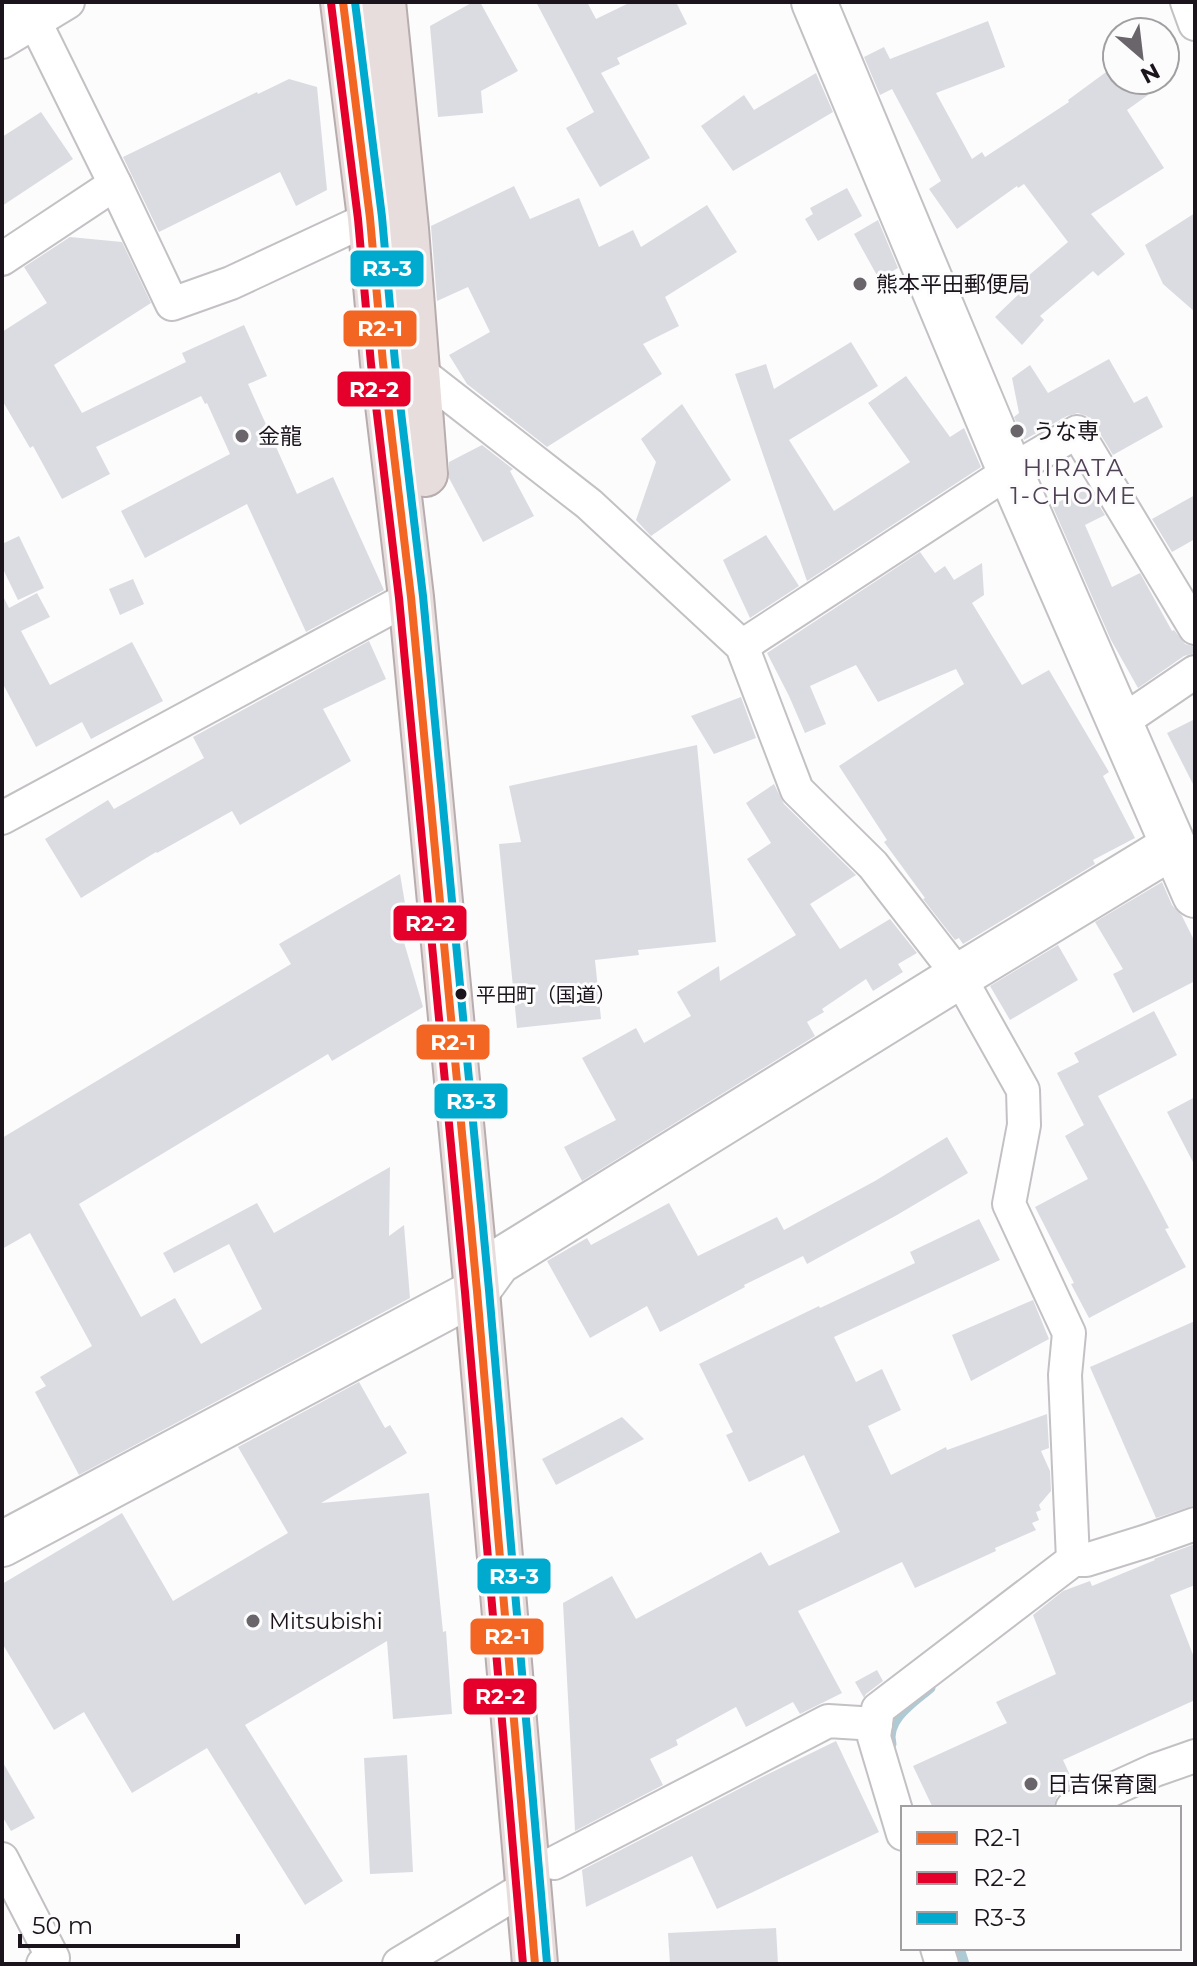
<svg xmlns="http://www.w3.org/2000/svg" width="1197" height="1966" font-family="Montserrat,'Noto Sans JP',sans-serif">
  <rect width="100%" height="100%" fill="#fcfcfc"/>
  <g fill="none" stroke-linecap="round" stroke-linejoin="round">
    <g stroke="#aecad4" stroke-width="9">
      <path d="M892 1744C885 1720 916 1701 931 1688"/>
      <polyline points="960,1948 965,1964"/>
    </g>
  </g>
  <g fill="#dbdce2">
    <polygon points="473,2 480,2 518,71 481,91 483,113 438,117 430,26"/>
    <polygon points="536,2 587,2 596,19 631,2 676,2 687,24 617,58 620,64 601,73 650,158 600,187 566,128 594,112"/>
    <polygon points="988,21 1005,67 936,93 972,159 982,152 985,157 1069,102 1068,100 1117,64 1117,80 1137,80 1148,95 1127,110 1164,168 1091,214 1125,254 1098,276 1093,271 1040,316 1044,320 1022,345 995,317 1026,287 1021,282 1068,242 1024,184 1018,188 1017,186 957,229 929,189 941,181 892,89 880,95 864,57 884,47 890,59"/>
    <polygon points="816,73 833,112 733,171 701,126 744,95 754,110"/>
    <polygon points="289,79 317,87 327,190 296,206 280,172 159,232 123,157 257,92 258,94"/>
    <polygon points="41,112 73,159 2,206 2,137"/>
    <polygon points="514,186 530,219 579,198 599,247 633,230 641,247 707,205 737,252 665,297 679,326 643,344 662,374 547,447 467,384 449,355 490,332 468,287 437,301 431,226"/>
    <polygon points="847,188 862,216 818,241 805,219 813,214 810,208"/>
    <polygon points="1195,213 1195,312 1163,284 1145,245"/>
    <polygon points="878,220 898,268 879,279 854,234"/>
    <polygon points="70,237 122,242 151,303 54,365 82,413 186,362 182,353 244,325 267,376 248,384 297,494 333,477 384,590 306,632 247,504 145,558 121,511 230,454 207,403 205,404 201,396 96,447 110,474 62,499 33,446 30,448 2,400 2,332 47,303 24,267"/>
    <polygon points="851,342 878,386 789,440 834,511 910,462 868,403 906,376 950,437 964,428 981,467 807,581 735,374 766,364 774,389"/>
    <polygon points="1109,359 1134,403 1147,396 1163,427 1113,455 1093,422 1087,416 1078,413 1067,416 1024,440 1014,417 1019,413 1012,378 1030,365 1048,393"/>
    <polygon points="682,404 731,480 651,536 636,520 656,462 641,439"/>
    <polygon points="482,445 513,469 510,471 534,516 483,542 449,478 449,462"/>
    <polygon points="1088,488 1105,515 1085,525 1112,587 1140,573 1172,631 1174,630 1185,644 1195,647 1195,653 1184,656 1138,688 1111,640 1052,505"/>
    <polygon points="1195,495 1195,539 1172,552 1152,519"/>
    <polygon points="766,535 799,586 750,618 723,560"/>
    <polygon points="19,536 44,588 18,600 2,567 2,544"/>
    <polygon points="920,552 935,573 945,566 954,580 982,563 984,595 972,603 1022,685 1049,670 1109,772 1103,776 1135,838 1093,860 1095,864 963,944 959,938 955,940 923,899 925,898 884,842 887,840 839,766 964,684 956,669 878,702 856,665 810,686 826,724 805,733 789,696 767,653"/>
    <polygon points="133,579 144,604 120,615 109,589"/>
    <polygon points="37,593 50,617 21,631 50,685 132,642 163,701 91,739 82,722 36,747 2,682 2,594 9,608"/>
    <polygon points="369,641 386,679 323,709 351,761 240,825 232,811 157,853 156,852 81,898 45,839 108,800 114,809 204,758 193,737"/>
    <polygon points="741,697 756,738 714,754 691,716"/>
    <polygon points="1195,719 1195,788 1167,733"/>
    <polygon points="697,745 716,942 638,950 639,955 595,960 601,1019 517,1028 499,844 521,842 509,786"/>
    <polygon points="774,784 784,804 856,875 810,904 840,949 890,919 917,953 898,964 903,972 873,991 866,979 822,1009 824,1012 807,1022 815,1036 582,1181 564,1147 616,1120 582,1058 636,1028 644,1043 691,1016 677,992 719,966 720,981 796,935 747,859 771,843 746,803"/>
    <polygon points="400,874 409,927 401,932 423,1007 332,1061 328,1054 79,1204 141,1317 175,1298 201,1344 262,1309 229,1244 174,1273 163,1253 257,1203 274,1233 390,1167 389,1236 404,1225 410,1298 79,1475 35,1392 46,1386 40,1377 92,1346 30,1233 2,1249 2,1138 291,964 279,944"/>
    <polygon points="1162,882 1172,905 1182,916 1195,942 1195,981 1133,1013 1113,974 1123,969 1095,922"/>
    <polygon points="1058,945 1078,980 1010,1020 990,986"/>
    <polygon points="1154,1011 1177,1055 1098,1096 1148,1188 1169,1228 1165,1229 1186,1267 1089,1318 1071,1284 1074,1283 1035,1207 1088,1179 1065,1136 1084,1125 1057,1073 1079,1062 1074,1053"/>
    <polygon points="1195,1097 1195,1166 1167,1112"/>
    <polygon points="947,1137 968,1173 897,1215 807,1264 803,1256 744,1285 745,1287 660,1332 647,1306 590,1338 547,1261 587,1238 591,1245 669,1203 698,1256 777,1217 784,1230 875,1181"/>
    <polygon points="979,1219 1000,1260 834,1337 856,1382 882,1369 901,1410 868,1426 891,1475 946,1447 947,1450 1047,1414 1049,1448 1041,1451 1050,1471 1051,1491 1039,1505 1041,1510 1036,1512 1039,1520 1032,1523 1036,1530 995,1548 996,1551 915,1588 902,1562 798,1611 842,1693 800,1714 793,1702 746,1727 736,1707 676,1740 678,1745 650,1759 663,1785 575,1831 563,1603 612,1576 636,1619 761,1552 769,1566 840,1532 804,1455 749,1482 726,1435 733,1432 699,1364 819,1306 820,1308 915,1263 910,1252"/>
    <polygon points="1033,1300 1049,1339 971,1381 952,1335"/>
    <polygon points="1195,1321 1195,1505 1156,1518 1090,1367"/>
    <polygon points="359,1382 385,1428 390,1425 407,1453 321,1503 429,1493 443,1632 446,1631 452,1714 393,1719 387,1641 245,1725 343,1881 305,1905 207,1748 132,1793 84,1712 54,1730 2,1643 2,1584 122,1513 173,1601 288,1533 238,1447"/>
    <polygon points="622,1417 644,1439 556,1485 542,1459"/>
    <polygon points="1195,1544 1195,1585 1170,1595 1195,1660 1195,1700 1063,1760 1075,1786 1057,1796 1053,1808 933,1808 913,1766 1007,1723 996,1702 1056,1674 1033,1615 1063,1591 1090,1581 1092,1586 1155,1560 1154,1559"/>
    <polygon points="877,1670 883,1681 866,1694 864,1698 855,1682"/>
    <polygon points="836,1741 879,1832 717,1909 692,1856 586,1907 582,1870 762,1777"/>
    <polygon points="407,1755 413,1872 370,1874 364,1758"/>
    <polygon points="2,1761 35,1818 11,1831 2,1816"/>
    <polygon points="776,1928 778,1964 670,1964 668,1933"/>
  </g>
  <g fill="none" stroke-linecap="round" stroke-linejoin="round">
    <defs>
      <g id="street">
        <polyline points="1187,2 1195,24"/>
        <polyline points="35,22 115,184 172,304 231,283 370,218"/>
        <polyline points="2,42 68,2"/>
        <polyline points="2,259 115,184"/>
        <polyline points="404,367 417,370 589,504 742,646 797,790 873,865 959,976 1023,1090 1024,1125 1009,1204 1069,1333 1065,1375 1073,1560 878,1709 874,1737 903,1834"/>
        <polyline points="742,646 1010,471 1077,432 1195,628"/>
        <polyline points="1120,723 1195,672"/>
        <polyline points="2,818 411,597"/>
        <polyline points="1073,1560 1086,1560 1147,1541 1195,1524"/>
        <polyline points="1072,1808 1155,1770 1195,1756"/>
        <polyline points="2,1859 53,1958 43,1964"/>
        <polyline points="554,1863 828,1721 876,1724"/>
        <polyline points="937,1948 942,1964"/>
        <polyline points="399,1964 528,1886"/>
      </g>
      <g id="secondary">
        <polyline points="814,2 1010,471 1195,895"/>
        <polyline points="2,9 13,2"/>
        <polyline points="2,1544 477,1291 498,1262 969,970 1173,846"/>
      </g>
      <g id="highway">
        <polyline points="343,2 370,218 383,363 411,597 477,1291 535,1964"/>
        <polyline points="383,2 406,229 425,474"/>
      </g>
    </defs>
    <use href="#street" stroke="#c4c1c5" stroke-width="36"/>
    <use href="#secondary" stroke="#c4c1c5" stroke-width="48"/>
    <use href="#highway" stroke="#b8adae" stroke-width="48"/>
    <use href="#street" stroke="#fff" stroke-width="32"/>
    <use href="#secondary" stroke="#fff" stroke-width="44"/>
    <use href="#highway" stroke="#e7dddd" stroke-width="44"/>
    <defs>
      <polyline id="bus-1" points="343,2 370,218 383,363 411,597 477,1291 535,1964"/>
      <polyline id="bus-2" points="331,3 358,219 371,364 399,598 465,1292 523,1964"/>
      <polyline id="bus-3" points="355,2 382,217 395,362 423,596 489,1290 547,1963"/>
    </defs>
    <use href="#bus-1" stroke="#fcfcfc" stroke-width="14"/>
    <use href="#bus-2" stroke="#fcfcfc" stroke-width="14"/>
    <use href="#bus-3" stroke="#fcfcfc" stroke-width="14"/>
    <use href="#bus-1" stroke="#f26522" stroke-width="8"/>
    <use href="#bus-2" stroke="#e4002b" stroke-width="8"/>
    <use href="#bus-3" stroke="#00a9ce" stroke-width="8"/>
  </g>
  <g fill="#6a656b" stroke="#fcfcfc" stroke-width="3">
    <circle cx="860" cy="284" r="8"/>
    <circle cx="1017" cy="431" r="8"/>
    <circle cx="242" cy="436" r="8"/>
    <circle cx="253" cy="1621" r="8"/>
    <circle cx="1031" cy="1784" r="8"/>
  </g>
  <circle fill="#1b141d" stroke="#fcfcfc" stroke-width="3" cx="461" cy="994" r="7"/>
  <g text-anchor="middle" stroke-width="6" stroke-linejoin="round" paint-order="stroke">
    <g font-size="20" fill="#1b141d" stroke="#fcfcfc" text-anchor="start">
      <text x="476" y="1002">平田町（国道）</text>
    </g>
    <g font-size="22" fill="#1b141d" stroke="#fcfcfc" text-anchor="start">
      <text x="876" y="292">熊本平田郵便局</text>
      <text x="1033" y="439">うな専</text>
      <text x="258" y="444">金龍</text>
      <text x="269" y="1629">Mitsubishi</text>
      <text x="1047" y="1792">日吉保育園</text>
    </g>
    <g font-size="24" letter-spacing="2" fill="#514156" stroke="#fcfcfc">
      <text x="1074" y="476">HIRATA<tspan x="1074" dy="28">1-CHOME</tspan></text>
    </g>
  </g>
  <g stroke="#fcfcfc" stroke-width="3">
    <rect x="349" y="249" width="76" height="39" rx="8" fill="#00a9ce"/>
    <rect x="342" y="309" width="76" height="39" rx="8" fill="#f26522"/>
    <rect x="336" y="370" width="76" height="38" rx="8" fill="#e4002b"/>
    <rect x="392" y="904" width="76" height="38" rx="8" fill="#e4002b"/>
    <rect x="415" y="1023" width="76" height="38" rx="8" fill="#f26522"/>
    <rect x="433" y="1082" width="76" height="38" rx="8" fill="#00a9ce"/>
    <rect x="476" y="1557" width="76" height="38" rx="8" fill="#00a9ce"/>
    <rect x="469" y="1617" width="76" height="39" rx="8" fill="#f26522"/>
    <rect x="462" y="1677" width="76" height="39" rx="8" fill="#e4002b"/>
  </g>
  <g font-size="22" text-anchor="middle" font-weight="bold" fill="#fff">
    <text x="387" y="276">R3-3</text>
    <text x="380" y="336">R2-1</text>
    <text x="374" y="397">R2-2</text>
    <text x="430" y="931">R2-2</text>
    <text x="453" y="1050">R2-1</text>
    <text x="471" y="1109">R3-3</text>
    <text x="514" y="1584">R3-3</text>
    <text x="507" y="1644">R2-1</text>
    <text x="500" y="1704">R2-2</text>
  </g>
  <rect width="1197" height="1966" fill="none" stroke="#1b141d" stroke-width="8"/>
  <rect x="901" y="1806" width="280" height="144" fill="#fcfcfc" stroke="#a29fa3" stroke-width="2"/>
  <rect x="917" y="1832" width="40" height="12" fill="#f26522" stroke="#a29fa3" stroke-width="2"/>
  <text x="973" y="1846" font-size="24" fill="#1b141d">R2-1</text>
  <rect x="917" y="1872" width="40" height="12" fill="#e4002b" stroke="#a29fa3" stroke-width="2"/>
  <text x="973" y="1886" font-size="24" fill="#1b141d">R2-2</text>
  <rect x="917" y="1912" width="40" height="12" fill="#00a9ce" stroke="#a29fa3" stroke-width="2"/>
  <text x="973" y="1926" font-size="24" fill="#1b141d">R3-3</text>
  <g transform="translate(1141 56) rotate(152)"><circle r="38" fill="#fcfcfc" stroke="#a29fa3" stroke-width="2"/>
  <path d="M0-6L14 30L0 20L-14 30Z" fill="#6a656b"/>
  <text y="-12" font-size="22" font-weight="bold" text-anchor="middle" fill="#1b141d">N</text>
  </g>
  <path d="M20 1934v12h218v-12" fill="none" stroke="#1b141d" stroke-width="4"/>
  <text x="32" y="1934" font-size="24" fill="#1b141d" stroke="#fcfcfc" stroke-width="6" paint-order="stroke">50 m</text>
</svg>
